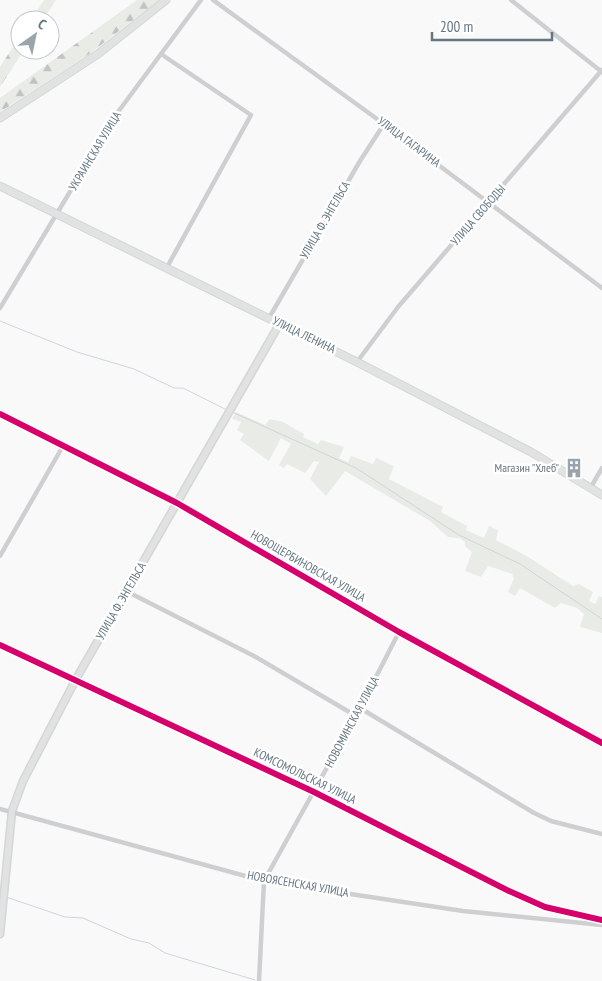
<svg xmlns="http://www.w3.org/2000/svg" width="602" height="981" font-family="'PT Sans Narrow',sans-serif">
  <defs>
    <pattern id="forest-firs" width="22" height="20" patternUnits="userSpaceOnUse" patternTransform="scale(1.25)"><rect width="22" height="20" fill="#e8ebe6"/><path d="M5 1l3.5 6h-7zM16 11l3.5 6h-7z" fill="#c0c3c0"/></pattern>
  </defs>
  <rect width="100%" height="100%" fill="#f9f9f9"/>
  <polygon fill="#e8ebe6" points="236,412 265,425 270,419 283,422 304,434 303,437 318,444 321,440 344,447 339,458 348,462 351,456 373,464 376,458 394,466 389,479 443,507 441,512 467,526 466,530 484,538 489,526 498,530 496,540 525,555 573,586 579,584 593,592 589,601 595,604 599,596 602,597 602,633 580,627 584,614 577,608 561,603 555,608 520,588 515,596 508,592 514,578 512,574 488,566 481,577 465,571 472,552 465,546 465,542 459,538 448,537 430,521 345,471 326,496 310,479 319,462 314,461 305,473 287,464 284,468 279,465 291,444 281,438 269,461 240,440 244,434 237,430 241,422 232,419"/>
  <g fill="url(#forest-firs)">
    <polygon points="44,0 56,0 43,20 31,20"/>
    <polygon points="137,0 159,0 88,55 0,112 0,98"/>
    <polygon points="20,36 20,50 24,50 0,87 0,67"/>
  </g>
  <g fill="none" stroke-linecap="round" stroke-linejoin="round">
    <g stroke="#ced6d9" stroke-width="1">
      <polyline points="0,321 77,352 134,369 174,388 183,388 225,409"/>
      <polyline points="232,412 356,468 459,535 520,564 602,619"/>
      <polyline points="6,897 65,917 83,918 131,939 149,943 165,953 255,980"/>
    </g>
    <defs>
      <polyline id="secondary" points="0,934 12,811 23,781 76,679 280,323"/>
      <g id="primary">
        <polyline points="0,118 98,54 166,0"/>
        <polyline points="0,186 357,362 531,452 602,495"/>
      </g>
    </defs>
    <use href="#secondary" stroke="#d5d6d7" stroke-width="9"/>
    <use href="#primary" stroke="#d5d6d7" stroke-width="9"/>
    <g stroke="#cecfd0" stroke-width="4.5">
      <polyline points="213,0 384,124 602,288"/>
      <polyline points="511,0 602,72"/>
      <polyline points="161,54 251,115 166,269"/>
      <polyline points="0,308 118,112 201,0"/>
      <polyline points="269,318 360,161 384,124"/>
      <polyline points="357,362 398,307 602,70"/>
      <polyline points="0,414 177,503 399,632 602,743"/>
      <polyline points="591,487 602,468"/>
      <polyline points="0,556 63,446"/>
      <polyline points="126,591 254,656 356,716"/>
      <polyline points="0,645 314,792 509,891 545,907 602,920"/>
      <polyline points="360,708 534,813 551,821 602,834"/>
      <polyline points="0,809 264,881 463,911 602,925"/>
      <polyline points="259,981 264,881 360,708 399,632"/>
    </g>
    <use href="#secondary" stroke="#e1e2e2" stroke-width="6"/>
    <use href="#primary" stroke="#e1e2e2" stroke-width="7"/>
    <defs>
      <g id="cycleway">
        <polyline points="0,414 177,503 399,632 602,743"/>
        <polyline points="0,645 314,792 509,891 545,907 602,920"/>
      </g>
    </defs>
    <use href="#cycleway" stroke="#fff" stroke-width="9"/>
    <use href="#cycleway" stroke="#d6006c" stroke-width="6"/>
  </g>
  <defs>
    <symbol id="building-bare" viewBox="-9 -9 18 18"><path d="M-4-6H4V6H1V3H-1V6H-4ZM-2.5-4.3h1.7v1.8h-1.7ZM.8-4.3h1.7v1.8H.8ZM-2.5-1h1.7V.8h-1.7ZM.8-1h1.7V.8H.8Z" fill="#99a4ac" stroke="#fff" stroke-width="2.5" paint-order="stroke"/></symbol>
  </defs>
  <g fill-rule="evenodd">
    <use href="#building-bare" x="560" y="454" width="28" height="28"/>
  </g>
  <g text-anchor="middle" stroke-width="5" stroke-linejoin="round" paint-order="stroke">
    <g font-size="12" fill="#657683" stroke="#fff">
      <text transform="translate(409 142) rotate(37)" y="4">УЛИЦА ГАГАРИНА</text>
      <text transform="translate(95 151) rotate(-59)" y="4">УКРАИНСКАЯ УЛИЦА</text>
      <text transform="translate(478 215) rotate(-49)" y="4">УЛИЦА СВОБОДЫ</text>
      <text transform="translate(325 220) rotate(-60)" y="4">УЛИЦА Ф. ЭНГЕЛЬСА</text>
      <text transform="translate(304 335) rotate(26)" y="4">УЛИЦА ЛЕНИНА</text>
      <text transform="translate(308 566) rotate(30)" y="4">НОВОЩЕРБИНОВСКАЯ УЛИЦА</text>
      <text transform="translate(121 601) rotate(-60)" y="4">УЛИЦА Ф. ЭНГЕЛЬСА</text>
      <text transform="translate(352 722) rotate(-62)" y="4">НОВОМИНСКАЯ УЛИЦА</text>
      <text transform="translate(305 776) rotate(26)" y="4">КОМСОМОЛЬСКАЯ УЛИЦА</text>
      <text transform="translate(298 884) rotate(10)" y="4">НОВОЯСЕНСКАЯ УЛИЦА</text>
    </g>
    <g font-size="12" fill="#657683" stroke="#fff" text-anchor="end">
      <text x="559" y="472">Магазин "Хлеб"</text>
    </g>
  </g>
  <g transform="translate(35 35) rotate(33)"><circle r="24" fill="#ffffff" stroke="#c1c8cd"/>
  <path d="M0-4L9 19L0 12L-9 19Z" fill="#99a4ac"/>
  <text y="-8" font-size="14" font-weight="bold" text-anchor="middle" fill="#657683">С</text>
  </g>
  <path d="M432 32v8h120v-8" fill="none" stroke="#657683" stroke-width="2.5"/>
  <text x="440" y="32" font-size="15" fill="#657683" stroke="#ffffff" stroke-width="4" paint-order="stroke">200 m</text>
</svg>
